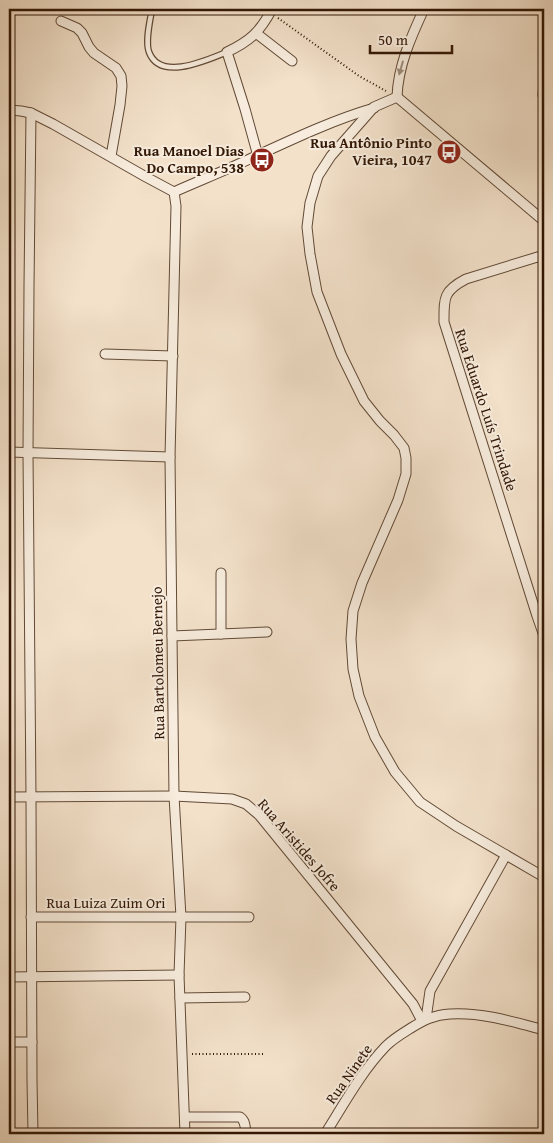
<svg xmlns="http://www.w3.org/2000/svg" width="553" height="1143" font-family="'Gentium Book Plus',serif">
  <rect width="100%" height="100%" fill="#f3e1ca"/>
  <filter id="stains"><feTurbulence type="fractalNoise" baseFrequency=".004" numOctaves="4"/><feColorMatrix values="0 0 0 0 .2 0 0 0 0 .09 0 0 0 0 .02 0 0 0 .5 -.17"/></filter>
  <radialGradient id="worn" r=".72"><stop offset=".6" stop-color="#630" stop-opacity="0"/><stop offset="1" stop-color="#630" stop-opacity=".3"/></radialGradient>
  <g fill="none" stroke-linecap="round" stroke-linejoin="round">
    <defs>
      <path id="lane" d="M152 9C150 21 145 41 149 52 160 82 207 60 227 52"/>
      <g id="street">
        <polyline points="61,21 77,28 82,33 89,47 94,53 116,68 121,76 122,86 120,105 111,156"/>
        <polyline points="256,33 292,61"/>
        <polyline points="543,95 544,84"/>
        <polyline points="397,97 374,107 331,156 318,176 310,203 307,227 310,254 317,292 341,354 364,401 380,421 394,435 404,448 406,458 406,474 398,500 362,583 353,611 351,639 353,669 359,696 375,737 395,772 420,802 456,826 544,877"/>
        <polyline points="397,97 544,221"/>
        <path d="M397 97C398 66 411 37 424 9"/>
        <path d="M9 110 21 111 31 113 53 124 146 177 174 192C201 180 229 169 256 156 295 138 333 120 374 108"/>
        <polyline points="31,113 29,286 28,453 31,797 32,1080 33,1134"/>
        <path d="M258 156 245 109 227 52C250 41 260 32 272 9"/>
        <polyline points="174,192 176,206 170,457 172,636 174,796 181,917 179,975 185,1134"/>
        <path d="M544 255 466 279C443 291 444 298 444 322L537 616 544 636"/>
        <polyline points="105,354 173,356"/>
        <polyline points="9,452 170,457"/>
        <polyline points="221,634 221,573"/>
        <polyline points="172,636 267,632"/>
        <polyline points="9,797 174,796 232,799 246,804 259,815 413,1004 422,1021"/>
        <polyline points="31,917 249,917"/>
        <polyline points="9,977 179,975"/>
        <polyline points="180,998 245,997"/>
        <polyline points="426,1019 430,991 506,855"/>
        <polyline points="9,1042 32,1042"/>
        <path d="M185 1117H240C246 1121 245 1128 246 1134"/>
        <path d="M325 1134C344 1104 361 1072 386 1046 393 1039 403 1033 411 1028 424 1020 434 1015 450 1014 482 1012 514 1022 544 1030"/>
      </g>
    </defs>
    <use href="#lane" stroke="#624a36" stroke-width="7"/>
    <use href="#street" stroke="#624a36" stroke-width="11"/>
    <g stroke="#321705" stroke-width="2" stroke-dasharray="1 2.5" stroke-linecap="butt">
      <polyline points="278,18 359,76 386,91"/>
      <polyline points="192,1054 263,1054"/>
    </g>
    <use href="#lane" stroke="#f7ecdd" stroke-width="4.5"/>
    <use href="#street" stroke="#f7ecdd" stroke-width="9"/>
  </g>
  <defs><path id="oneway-solid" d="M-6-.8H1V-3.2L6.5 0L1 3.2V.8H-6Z" transform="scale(1.25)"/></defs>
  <use fill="#9e8c7c" href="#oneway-solid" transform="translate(401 68) rotate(106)"/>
  <defs>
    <symbol id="bus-disc" viewBox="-11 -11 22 22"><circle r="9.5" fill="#8f2418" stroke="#f7ecdd"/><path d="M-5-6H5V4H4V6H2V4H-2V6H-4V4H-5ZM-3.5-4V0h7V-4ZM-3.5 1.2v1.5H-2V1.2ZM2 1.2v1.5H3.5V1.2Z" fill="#fff"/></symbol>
  </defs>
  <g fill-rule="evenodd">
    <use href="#bus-disc" x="435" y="138" width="28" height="28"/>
    <use href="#bus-disc" x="248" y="146" width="28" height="28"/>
  </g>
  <g text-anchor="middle" stroke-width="4" stroke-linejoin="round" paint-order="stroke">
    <g font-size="15" font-weight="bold" fill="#321705" stroke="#f7ecdd" text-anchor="end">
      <text x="432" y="148">Rua Antônio Pinto<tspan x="432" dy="17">Vieira, 1047</tspan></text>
      <text x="244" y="156">Rua Manoel Dias<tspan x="244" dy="17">Do Campo, 538</tspan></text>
    </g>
    <g font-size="15" fill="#321705" stroke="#f7ecdd">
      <text transform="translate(486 410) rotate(72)" y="5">Rua Eduardo Luís Trindade</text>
      <text transform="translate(158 663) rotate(-91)" y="5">Rua Bartolomeu Bernejo</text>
      <text transform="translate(299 845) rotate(49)" y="5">Rua Aristides Jofre</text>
      <text x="106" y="908">Rua Luiza Zuim Ori</text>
      <text transform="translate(349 1074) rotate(-55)" y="5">Rua Ninete</text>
    </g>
  </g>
  <rect width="553" height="1143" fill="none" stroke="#f3e1ca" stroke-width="30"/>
  <rect x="10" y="10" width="533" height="1123" fill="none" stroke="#321705" stroke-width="2.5"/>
  <rect x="15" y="15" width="523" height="1113" fill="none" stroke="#321705"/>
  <path d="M370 45v8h82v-8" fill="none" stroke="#321705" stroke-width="2.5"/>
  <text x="378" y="45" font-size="15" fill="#321705" stroke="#f7ecdd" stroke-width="4" paint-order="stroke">50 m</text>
  <rect width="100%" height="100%" filter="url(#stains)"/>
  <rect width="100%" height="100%" fill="url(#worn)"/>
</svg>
